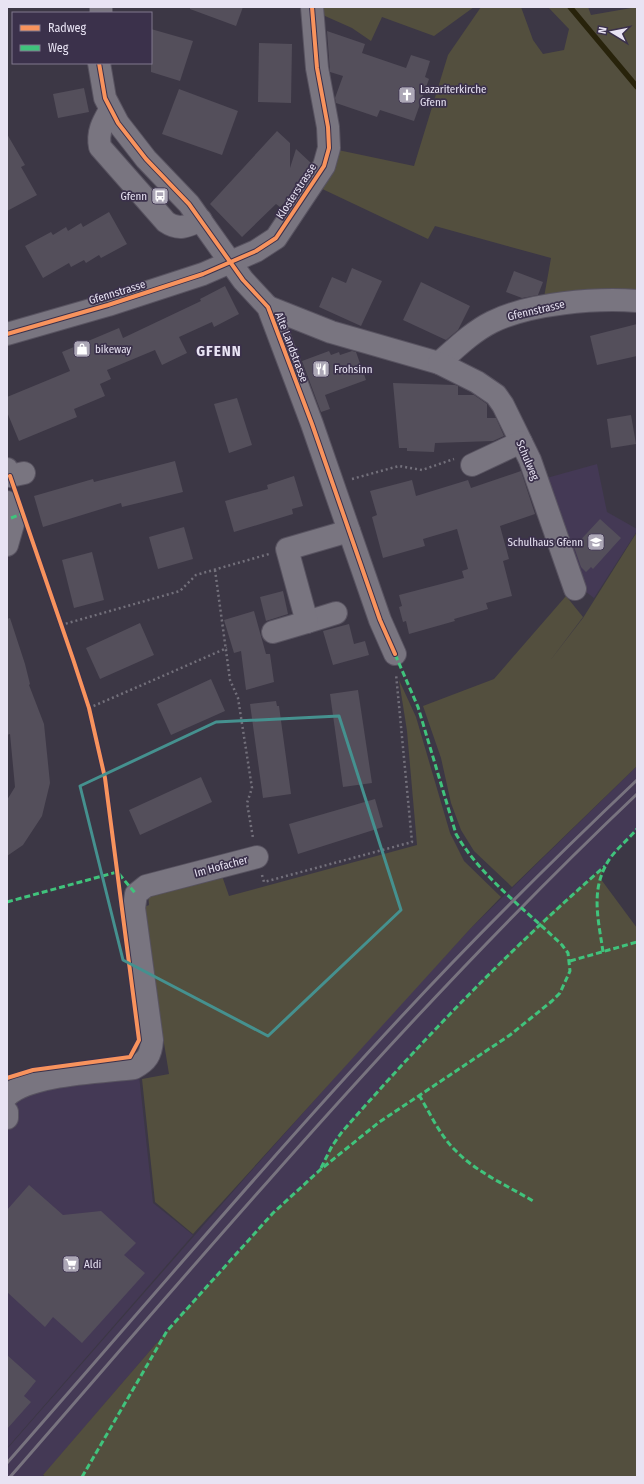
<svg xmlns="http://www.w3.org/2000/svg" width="644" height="1484" font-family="'Fira Sans Condensed',sans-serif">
  <rect width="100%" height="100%" fill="#3c3745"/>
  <g fill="#443955">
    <polygon points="597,464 607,512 637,529 637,531 594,598 577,585 543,479"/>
    <polygon points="637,766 637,829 605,865 551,912 332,1146 320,1170 273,1213 167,1331 42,1477 7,1477 7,1449 245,1178 393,1012 470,929"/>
    <polygon points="139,1075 153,1203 193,1235 7,1448 7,1090"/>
  </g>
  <g fill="#534f3e">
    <polygon points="319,7 474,7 434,36 382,17 371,41 352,28 325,16 321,13"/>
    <polygon points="481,7 521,7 533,40 543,54 564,50 569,29 548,7 588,7 591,15 637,7 637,297 543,303 551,258 435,226 428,239 316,186 338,150 414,166 448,55"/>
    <polygon points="637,532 637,766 512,887 474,851 461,830 451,803 441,758 423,706 494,679 566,596 583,617 549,662 583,618"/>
    <polygon points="399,680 416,717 450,833 464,861 501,897 470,929 193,1234 155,1202 142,1079 169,1074 142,908 149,905 148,892 221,873 229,896 417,845 407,731"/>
    <polygon points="605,866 600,878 637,928 637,1477 46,1477 43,1475 167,1331 273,1213 320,1170 332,1146 342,1132 383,1085 502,960 551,912"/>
  </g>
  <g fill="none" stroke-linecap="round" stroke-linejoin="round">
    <polyline stroke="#28230b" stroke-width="5.5" points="570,7 637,87"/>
  </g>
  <g fill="#544f5b">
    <polygon points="190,7 243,7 236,26 190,9"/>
    <polygon points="151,29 193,41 180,81 151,72"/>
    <polygon points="327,31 365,44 362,53 406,68 411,55 430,61 425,77 429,79 414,121 380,110 377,117 336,103 335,98 343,76 330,72"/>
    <polygon points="259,43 292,44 291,103 258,102"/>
    <polygon points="84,88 89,112 58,118 53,94"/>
    <polygon points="179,89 238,111 222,155 162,134"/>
    <polygon points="277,131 290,143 290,168 296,149 311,163 286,201 280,207 276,204 242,237 210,204"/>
    <polygon points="7,134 25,165 21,167 37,195 7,211"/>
    <polygon points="109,212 127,244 101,258 99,255 86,263 84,260 71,267 69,263 43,278 25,246 51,232 53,235 66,227 68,231 81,223 83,227"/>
    <polygon points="352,268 382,281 361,326 319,307 332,277 346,283"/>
    <polygon points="514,271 543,282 538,295 522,298 506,292"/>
    <polygon points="421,282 470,306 458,330 446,340 403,320"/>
    <polygon points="225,286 239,314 214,327 212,322 179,337 187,353 162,365 155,350 107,370 111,379 100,384 105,396 74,409 77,417 19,441 7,412 7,397 70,371 62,352 119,328 123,338 201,301 200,299"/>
    <polygon points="637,324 637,356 597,365 590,336"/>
    <polygon points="329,351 331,355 339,352 340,355 352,351 356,352 366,380 325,395 330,409 321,412 302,361"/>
    <polygon points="393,383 455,385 458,386 458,395 474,395 487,404 487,418 496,418 504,436 493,441 435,443 434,452 407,451 407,448 399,448"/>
    <polygon points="237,398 252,445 229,453 214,404"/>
    <polygon points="631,415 636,444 611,448 607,419"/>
    <polygon points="175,461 183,492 122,507 121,503 43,527 34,496 93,479 94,482"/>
    <polygon points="521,471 535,514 500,526 509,559 503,561 512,596 486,603 488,609 454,619 455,621 409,634 406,621 403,622 399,607 402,606 399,595 464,578 462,571 468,569 457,529 423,539 425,546 383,558 372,517 377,515 370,491 412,480 416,496 468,480 471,488"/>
    <polygon points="294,476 303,506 292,509 293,514 234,532 225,501 268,489 267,485"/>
    <polygon points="600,519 621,538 593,569 591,567 586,572 581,567 574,547"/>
    <polygon points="184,527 193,559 158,569 149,537"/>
    <polygon points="92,552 104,600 74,608 62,560"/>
    <polygon points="283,591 288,614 266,621 260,597"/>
    <polygon points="254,611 266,654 270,654 274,682 246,690 241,651 234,653 224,620"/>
    <polygon points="10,618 25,664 30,684 29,685 44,724 50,783 42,816 23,845 7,856 7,800 15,787 10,734 7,735 7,619"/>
    <polygon points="140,623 154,655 100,679 86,648"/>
    <polygon points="349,624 354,644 365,641 369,655 333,665 323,631"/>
    <polygon points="211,679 225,711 171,735 157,704"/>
    <polygon points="358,690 372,783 343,787 330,694"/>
    <polygon points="276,701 277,706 279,706 291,794 263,798 250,704"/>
    <polygon points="201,777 212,802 140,835 129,810"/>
    <polygon points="375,799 383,827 298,854 289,824"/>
    <polygon points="29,1185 63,1215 101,1211 136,1243 124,1255 145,1273 82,1343 53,1317 45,1327 7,1292 7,1210"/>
    <polygon points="7,1355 36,1381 24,1396 31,1402 7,1429"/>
  </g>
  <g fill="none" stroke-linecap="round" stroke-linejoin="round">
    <defs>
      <g id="minor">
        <polyline points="101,13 101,7"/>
        <polyline points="99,63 105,98 118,123 146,159 189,204 243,280 268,307 312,424 380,620 395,654"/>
        <path d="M110 110C103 122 97 132 100 147L166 222C179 231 188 226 201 220"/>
        <path d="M268 307 331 332 439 363C456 348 472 332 492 322 530 303 596 298 637 301"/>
        <polyline points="7,334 108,305 203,274 256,251 276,238 324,166 329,148 328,127 317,68 312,7"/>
        <polyline points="439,363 477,382 496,395 503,405 530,460 575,589"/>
        <polyline points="472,465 521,442"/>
        <polyline points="7,469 10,476 24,473"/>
        <polyline points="7,502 13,524 7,545"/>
        <polyline points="307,622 336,613"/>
        <polyline points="273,632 307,622 287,549 349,531"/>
        <path d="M7 1096C29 1074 103 1072 134 1068 147 1061 151 1055 152 1040L134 908 136 894 146 886 257 857"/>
        <polyline points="7,1112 7,1118"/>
      </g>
    </defs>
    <use href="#minor" stroke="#585360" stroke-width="24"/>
    <g stroke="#73707b" stroke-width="2.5" stroke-dasharray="2 3" stroke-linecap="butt">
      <polyline points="352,479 399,466 422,470 454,459"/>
      <polyline points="215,570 230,680 238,698 252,788 247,803 253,838"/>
      <polyline points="61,625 180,591 196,575 269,554"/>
      <polyline points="89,708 227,648"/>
      <polyline points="262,875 264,882 412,842 396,674"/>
    </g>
    <use href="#minor" stroke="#797580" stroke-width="22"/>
    <g stroke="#78737f" stroke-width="3">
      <path d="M7 1463C137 1315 265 1163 400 1018 476 936 556 857 637 780"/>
      <path d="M10 1477C213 1244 412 1007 637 794"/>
    </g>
    <g stroke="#40c37c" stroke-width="3" stroke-dasharray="6 3" stroke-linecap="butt">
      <polyline points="11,518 22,514"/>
      <polyline points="119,874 136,894"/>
      <polyline points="7,902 117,872"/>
      <path d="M603 952C599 923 591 894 605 867 611 853 627 841 637 829"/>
      <polyline points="570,961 637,942"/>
      <path d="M419 1095C430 1113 440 1136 456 1151 476 1172 508 1186 533 1201"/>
      <path d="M321 1168 332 1146 342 1132C424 1038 511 948 605 866"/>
      <path d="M82 1477 167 1331 273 1213 320 1170 378 1123 510 1035 552 1001 560 993 570 971 568 953 562 945C527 911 480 876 456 834L418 707 395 654"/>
    </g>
    <defs>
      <g id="cycleway">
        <polyline points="99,63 105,98 118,123 146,159 189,204 243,280 268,307 312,424 380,620 395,654"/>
        <polyline points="7,334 108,305 203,274 256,251 276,238 324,166 329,148 328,127 317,68 312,7"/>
        <polyline points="7,1078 33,1070 130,1057 139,1040 105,778 89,708 73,659 10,476"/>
      </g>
    </defs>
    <use href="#cycleway" stroke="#3b314b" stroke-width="6"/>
    <use href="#cycleway" stroke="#f8935d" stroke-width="4"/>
  </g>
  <path fill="none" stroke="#45918f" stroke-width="3" stroke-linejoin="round" d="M339 716 401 910 268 1036 123 960 80 786 216 722Z"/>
  <defs>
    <symbol id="church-square" viewBox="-11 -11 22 22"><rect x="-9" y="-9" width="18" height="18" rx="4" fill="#aca7b6" stroke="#3b314b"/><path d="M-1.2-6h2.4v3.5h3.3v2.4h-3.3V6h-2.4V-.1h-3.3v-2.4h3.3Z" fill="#fff"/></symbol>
    <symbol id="bus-square" viewBox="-11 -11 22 22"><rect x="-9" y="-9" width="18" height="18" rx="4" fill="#aca7b6" stroke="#3b314b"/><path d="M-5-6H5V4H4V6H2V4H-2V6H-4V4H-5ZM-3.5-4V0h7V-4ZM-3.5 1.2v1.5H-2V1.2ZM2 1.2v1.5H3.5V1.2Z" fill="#fff"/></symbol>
    <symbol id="shop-square" viewBox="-11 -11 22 22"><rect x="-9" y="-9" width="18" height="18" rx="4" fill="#aca7b6" stroke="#3b314b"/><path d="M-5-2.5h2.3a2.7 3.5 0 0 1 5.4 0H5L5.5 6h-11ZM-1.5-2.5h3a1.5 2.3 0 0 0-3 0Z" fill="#fff"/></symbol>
    <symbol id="restaurant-square" viewBox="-11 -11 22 22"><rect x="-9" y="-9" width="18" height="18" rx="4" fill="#aca7b6" stroke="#3b314b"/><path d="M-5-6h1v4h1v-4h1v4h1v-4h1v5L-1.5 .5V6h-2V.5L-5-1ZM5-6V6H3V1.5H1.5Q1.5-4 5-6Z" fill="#fff"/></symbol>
    <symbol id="school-square" viewBox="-11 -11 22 22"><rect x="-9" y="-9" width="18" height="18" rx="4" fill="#aca7b6" stroke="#3b314b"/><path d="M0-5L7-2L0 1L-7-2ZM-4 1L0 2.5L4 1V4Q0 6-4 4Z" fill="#fff"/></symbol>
    <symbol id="supermarket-square" viewBox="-11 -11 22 22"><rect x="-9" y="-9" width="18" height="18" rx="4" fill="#aca7b6" stroke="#3b314b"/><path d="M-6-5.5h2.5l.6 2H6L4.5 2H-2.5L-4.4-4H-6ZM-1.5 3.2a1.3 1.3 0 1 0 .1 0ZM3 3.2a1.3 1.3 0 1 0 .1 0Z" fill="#fff"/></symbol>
  </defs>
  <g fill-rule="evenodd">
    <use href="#church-square" x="397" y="85" width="20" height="20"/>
    <use href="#bus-square" x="150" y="186" width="20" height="20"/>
    <use href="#shop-square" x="72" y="339" width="20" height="20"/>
    <use href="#restaurant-square" x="311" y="359" width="20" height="20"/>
    <use href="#school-square" x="586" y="532" width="20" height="20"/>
    <use href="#supermarket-square" x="61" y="1254" width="20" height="20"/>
  </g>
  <g text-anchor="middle" stroke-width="3.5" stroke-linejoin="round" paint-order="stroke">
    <g font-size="11" fill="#e8e3f3" stroke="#3b314b" text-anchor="start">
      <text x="420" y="93">Lazariterkirche<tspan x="420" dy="13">Gfenn</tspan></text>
      <text x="147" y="200" text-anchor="end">Gfenn</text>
      <text x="95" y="353">bikeway</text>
      <text x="334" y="373">Frohsinn</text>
      <text x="583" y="546" text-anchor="end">Schulhaus Gfenn</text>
      <text x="84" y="1268">Aldi</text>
    </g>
    <g font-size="11" fill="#e8e3f3" stroke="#3b314b">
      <text transform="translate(296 191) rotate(-57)" y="4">Klosterstrasse</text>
      <text transform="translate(117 292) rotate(-17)" y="4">Gfennstrasse</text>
      <text transform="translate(536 310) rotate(-13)" y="4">Gfennstrasse</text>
      <text transform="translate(292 347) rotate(69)" y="4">Alte Landstrasse</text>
      <text transform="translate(528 460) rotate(67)" y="4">Schulweg</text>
      <text transform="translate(221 866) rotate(-15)" y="4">Im Hofacher</text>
    </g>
    <g font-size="15" font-weight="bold" letter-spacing="1" fill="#e8e3f3" stroke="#3b314b">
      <text x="219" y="356">GFENN</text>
    </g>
  </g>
  <rect width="644" height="1484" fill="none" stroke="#e8e3f3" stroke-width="16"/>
  <rect x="12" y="12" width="140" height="52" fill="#3b314b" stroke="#80788e"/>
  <rect x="20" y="25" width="20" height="6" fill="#f8935d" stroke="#80788e"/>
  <text x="48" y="32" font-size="12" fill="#e8e3f3">Radweg</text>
  <rect x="20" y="45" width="20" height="6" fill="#40c37c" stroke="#80788e"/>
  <text x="48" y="52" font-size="12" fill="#e8e3f3">Weg</text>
  <g transform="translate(612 32) rotate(280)" stroke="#3b314b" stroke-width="3" paint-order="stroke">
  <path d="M0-3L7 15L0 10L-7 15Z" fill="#e8e3f3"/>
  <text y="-6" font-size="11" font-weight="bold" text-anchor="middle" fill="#e8e3f3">N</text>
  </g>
</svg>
